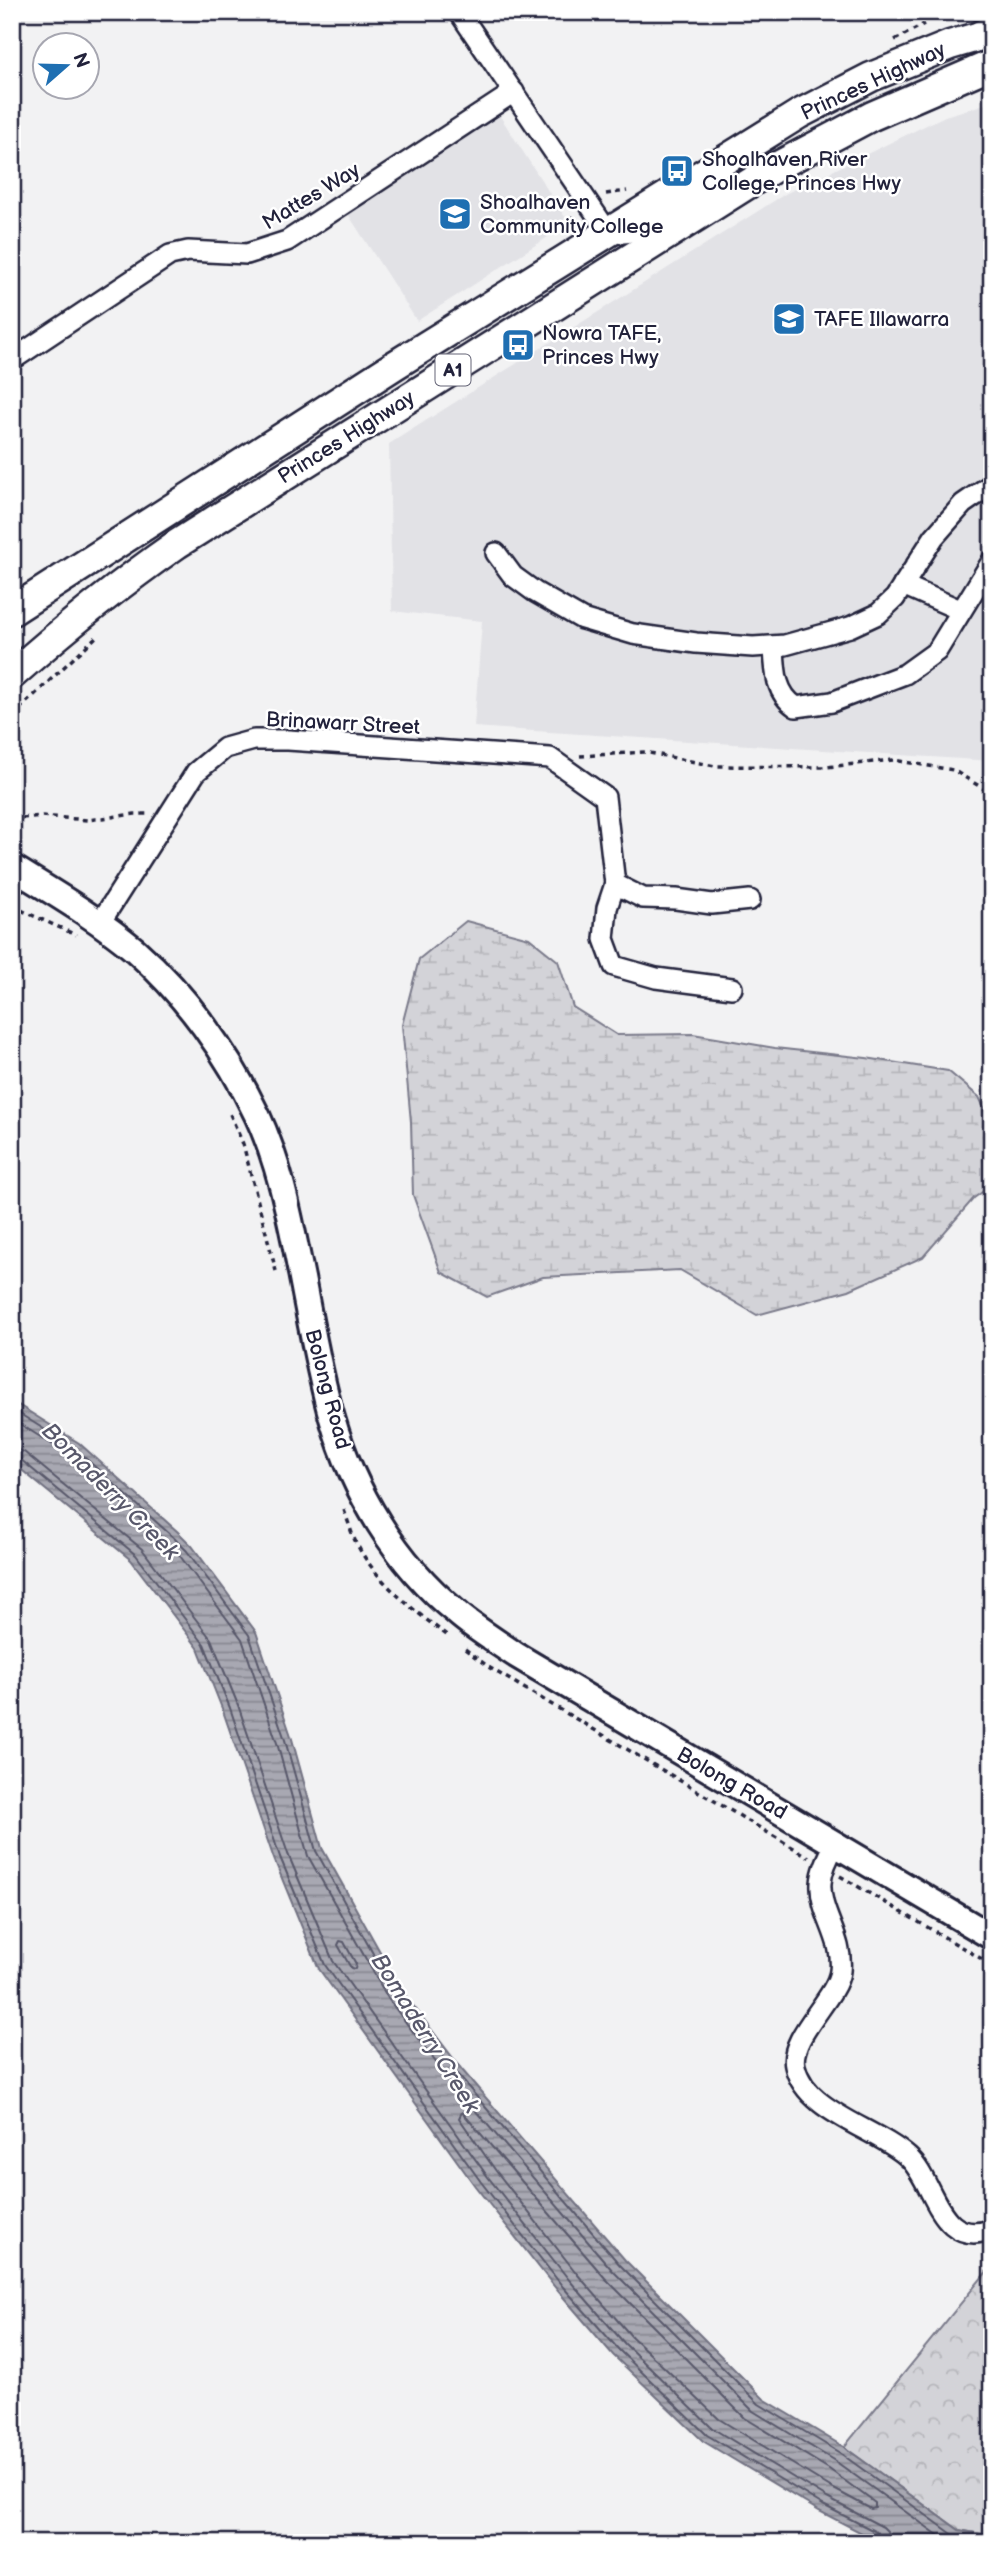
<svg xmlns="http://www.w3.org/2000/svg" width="1004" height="2555" font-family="'Balsamiq Sans',sans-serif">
  <defs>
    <pattern id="wetland-marsh" width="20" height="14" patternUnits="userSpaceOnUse" patternTransform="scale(1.75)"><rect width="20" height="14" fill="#d3d3d8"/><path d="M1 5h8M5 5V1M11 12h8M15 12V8" fill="none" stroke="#b5b5ba"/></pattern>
    <pattern id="park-crowns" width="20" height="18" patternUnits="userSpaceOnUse" patternTransform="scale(1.75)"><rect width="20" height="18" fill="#d3d3d8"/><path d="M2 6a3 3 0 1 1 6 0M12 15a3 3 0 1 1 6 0" fill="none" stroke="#b5b5ba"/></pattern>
    <pattern id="water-rules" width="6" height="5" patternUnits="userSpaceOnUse" patternTransform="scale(1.75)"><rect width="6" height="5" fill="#a8a8b2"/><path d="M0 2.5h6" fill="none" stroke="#888892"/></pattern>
  </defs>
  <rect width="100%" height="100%" fill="#f2f2f3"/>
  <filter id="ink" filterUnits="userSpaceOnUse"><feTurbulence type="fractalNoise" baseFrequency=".0143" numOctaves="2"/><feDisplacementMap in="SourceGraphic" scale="14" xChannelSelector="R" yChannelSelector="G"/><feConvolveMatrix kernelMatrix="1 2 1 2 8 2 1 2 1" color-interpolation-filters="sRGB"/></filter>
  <g filter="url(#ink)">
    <g fill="#e2e2e6">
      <polygon points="992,102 992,761 474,727 482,621 392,611 389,444 785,194 945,116"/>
      <polygon points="498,113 565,217 562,228 417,321 346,211"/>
    </g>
    <polygon fill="url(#wetland-marsh)" stroke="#7a7a8a" stroke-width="2" points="466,921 529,938 558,961 573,1007 617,1035 693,1034 775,1048 866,1058 948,1071 979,1097 992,1124 992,1185 974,1198 923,1257 849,1290 757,1315 680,1270 543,1277 487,1297 441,1272 413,1195 411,1122 402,1025 419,959"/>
    <polygon fill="url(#park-crowns)" stroke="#7a7a8a" stroke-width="2" points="992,2265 992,2536 959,2530 844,2447"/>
    <polygon fill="url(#water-rules)" stroke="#727282" stroke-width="2" points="12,1401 79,1443 178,1532 192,1546 256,1632 292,1739 322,1848 402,1991 463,2071 625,2260 764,2399 844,2447 959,2530 992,2536 992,2543 881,2543 819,2511 703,2441 613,2355 558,2291 475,2186 319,1969 274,1859 223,1711 198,1648 131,1560 12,1462"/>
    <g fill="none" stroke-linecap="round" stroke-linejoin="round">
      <g stroke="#58586b" stroke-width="2">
        <polyline points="12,1409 74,1448 173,1537 187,1551 249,1635 285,1740 316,1851 396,1995 458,2075 620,2265 759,2404 840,2453 955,2536 988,2543"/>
        <polyline points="12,1419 69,1455 167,1543 180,1556 242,1639 277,1743 308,1856 389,2000 450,2081 613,2271 753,2411 835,2461 949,2543"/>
        <polyline points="12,1448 24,1452 142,1549 211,1639 238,1705 288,1854 333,1961 488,2177 570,2281 625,2344 712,2428 827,2498 883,2527 889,2533 891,2543"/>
        <polyline points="12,1457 20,1459 136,1555 204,1644 230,1708 280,1857 325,1965 481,2182 563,2287 619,2350 707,2435 823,2505 878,2533 882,2543"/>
        <polygon points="340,1941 344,1942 356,1964 355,1969 351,1968 338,1945"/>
        <polygon points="462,2112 605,2278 745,2418 829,2469 875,2503 875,2508 871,2509 832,2488 719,2419 632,2337 578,2275 496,2171 459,2118"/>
      </g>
      <defs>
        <g id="minor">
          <path d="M459 12 608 232C641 239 667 216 694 201 704 195 715 192 725 188"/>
          <polyline points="12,360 170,255 188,251 247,254 287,241 514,92"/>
          <polyline points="496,553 513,576 535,592 582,619 633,634 696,643 753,647 785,645 850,627 878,614 895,598 934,537 963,504 992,484"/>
          <polyline points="903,585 960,610"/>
          <path d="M774 646C775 670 775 693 796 707L832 702 905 674 937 651 992 561"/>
          <polyline points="615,884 607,908 604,939 614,966 656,978 732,988"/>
          <polyline points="100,923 196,772 225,748 254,740 288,740 550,758 605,797 615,884 643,898 676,899 712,904 750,900"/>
          <path d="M836 1843C829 1855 822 1869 821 1883 819 1913 844 1938 840 1971 837 1998 788 2037 795 2066 805 2112 876 2128 908 2157 935 2181 939 2250 992 2229"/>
        </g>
        <path id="major" d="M12 867C54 893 97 918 135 950 186 995 228 1054 257 1115 281 1166 291 1224 302 1278 311 1325 319 1373 332 1418 353 1491 396 1563 456 1612 474 1628 496 1641 516 1655L992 1937"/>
        <g id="highway">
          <polyline points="12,611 395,365 799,114 871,77 950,45 977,37 992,29"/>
          <path d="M12 675C66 627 118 585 177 544L772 169 872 116 992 64"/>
        </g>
      </defs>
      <use href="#minor" stroke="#22223b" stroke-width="24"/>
      <use href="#major" stroke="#22223b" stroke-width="30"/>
      <use href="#highway" stroke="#22223b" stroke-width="33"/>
      <g stroke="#22223b" stroke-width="3.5" stroke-dasharray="5 5" stroke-linecap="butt">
        <polyline points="895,40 924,24"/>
        <polyline points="606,194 627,191"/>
        <polyline points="567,230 573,215"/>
        <polyline points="12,716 97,636"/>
        <polyline points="580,756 645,752 715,766 827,767 893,760 953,770 992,794"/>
        <polyline points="12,819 42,816 87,820 135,814 147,814"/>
        <polyline points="12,906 76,935"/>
        <polyline points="230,1114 243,1144 276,1271"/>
        <path d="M344 1510C347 1518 350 1528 353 1536 371 1578 413 1610 448 1636"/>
        <polyline points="465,1649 490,1668 809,1857"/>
        <polyline points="840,1876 992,1965"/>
      </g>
      <use href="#minor" stroke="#fff" stroke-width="19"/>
      <use href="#major" stroke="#fff" stroke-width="24"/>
      <use href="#highway" stroke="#fff" stroke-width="28"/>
    </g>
  </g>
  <defs>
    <symbol id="bus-square" viewBox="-11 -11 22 22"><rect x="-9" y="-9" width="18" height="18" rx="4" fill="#1f6fb2" stroke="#fff"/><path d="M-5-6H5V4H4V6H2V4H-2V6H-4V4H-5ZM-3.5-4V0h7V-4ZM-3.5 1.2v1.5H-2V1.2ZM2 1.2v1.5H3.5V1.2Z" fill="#fff"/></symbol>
    <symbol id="university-square" viewBox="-11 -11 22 22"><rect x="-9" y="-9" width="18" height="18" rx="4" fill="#1f6fb2" stroke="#fff"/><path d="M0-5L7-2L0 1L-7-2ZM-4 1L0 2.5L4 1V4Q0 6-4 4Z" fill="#fff"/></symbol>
  </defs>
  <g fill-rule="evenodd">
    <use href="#bus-square" x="658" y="152" width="38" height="38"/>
    <use href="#university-square" x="436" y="195" width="38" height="38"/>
    <use href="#university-square" x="770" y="300" width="38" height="38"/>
    <use href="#bus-square" x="499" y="326" width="38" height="38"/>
  </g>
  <g text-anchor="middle" stroke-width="5" stroke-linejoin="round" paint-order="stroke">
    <rect fill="#fff" stroke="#646476" stroke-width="2" x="435.5" y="354.5" width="35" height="31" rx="5"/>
    <g font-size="19" font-weight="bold" fill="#22223b">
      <text x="453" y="377">A1</text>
    </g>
    <g font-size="21" fill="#22223b" stroke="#fff">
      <text transform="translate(873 81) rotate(-25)" y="7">Princes Highway</text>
      <text transform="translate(311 196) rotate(-31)" y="7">Mattes Way</text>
      <text transform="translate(346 437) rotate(-32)" y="7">Princes Highway</text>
      <text transform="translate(343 723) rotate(3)" y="7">Brinawarr Street</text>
      <text transform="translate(328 1389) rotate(75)" y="7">Bolong Road</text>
      <text transform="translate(732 1783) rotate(30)" y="7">Bolong Road</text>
    </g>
    <g font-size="21" fill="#22223b" stroke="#fff" text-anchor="start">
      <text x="702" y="166">Shoalhaven River<tspan x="702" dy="24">College, Princes Hwy</tspan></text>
      <text x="480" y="209">Shoalhaven<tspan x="480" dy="24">Community College</tspan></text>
      <text x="814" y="326">TAFE Illawarra</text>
      <text x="542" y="340">Nowra TAFE,<tspan x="542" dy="24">Princes Hwy</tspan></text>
    </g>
    <g font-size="23" font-style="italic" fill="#58586b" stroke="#fff">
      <text transform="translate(111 1491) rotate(45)" y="8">Bomaderry Creek</text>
      <text transform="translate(426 2033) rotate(58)" y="8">Bomaderry Creek</text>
    </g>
  </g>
  <rect width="1004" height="2555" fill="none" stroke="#fff" stroke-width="42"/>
  <rect x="21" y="21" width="962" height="2513" fill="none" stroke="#22223b" stroke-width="2.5" filter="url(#ink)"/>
  <g transform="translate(66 66) rotate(70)"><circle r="33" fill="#ffffff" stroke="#a7a7b1" stroke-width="2"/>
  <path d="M0-5L12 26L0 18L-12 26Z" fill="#1f6fb2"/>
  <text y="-10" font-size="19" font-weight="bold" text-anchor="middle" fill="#22223b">N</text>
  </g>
</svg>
